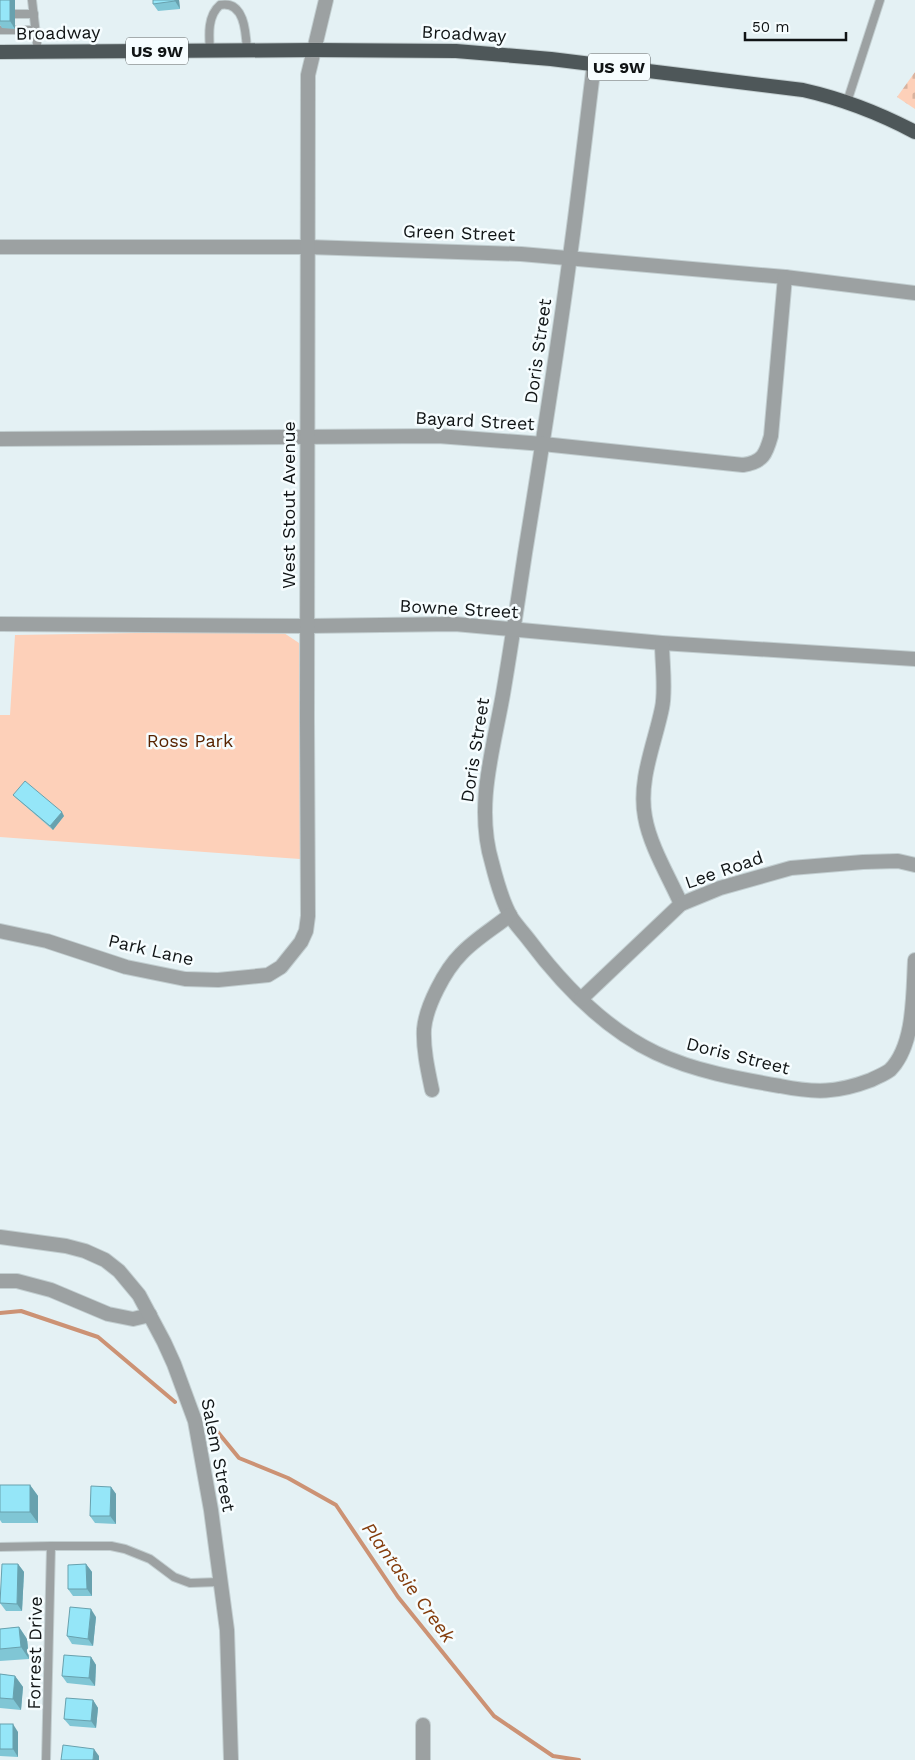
<svg xmlns="http://www.w3.org/2000/svg" width="915" height="1760" font-family="'Work Sans',sans-serif">
  <defs>
    <pattern id="cemetery-stones" width="16" height="16" patternUnits="userSpaceOnUse" patternTransform="scale(1.25)"><rect width="16" height="16" fill="#fdd0b9"/><path d="M2 7V4a2 2 0 0 1 4 0v3zM10 15v-3a2 2 0 0 1 4 0v3z" fill="#d8b29e"/></pattern>
  </defs>
  <rect width="100%" height="100%" fill="#e4f1f4"/>
  <polygon fill="#fdd0b9" points="196,632 284,633 299,643 300,859 0,837 0,715 10,715 15,635"/>
  <polygon fill="url(#cemetery-stones)" points="915,72 915,109 897,97"/>
  <g fill="none" stroke-linecap="round" stroke-linejoin="round">
    <g stroke="#cc9274" stroke-width="4">
      <polyline points="0,1313 21,1311 98,1337 175,1402"/>
      <polyline points="212,1425 239,1458 288,1478 336,1505 398,1597 494,1716 553,1756 579,1760"/>
    </g>
    <defs>
      <g id="service">
        <polyline points="32,0 38,52"/>
        <polyline points="15,14 34,14"/>
        <polyline points="0,30 36,30"/>
        <path d="M210 51C209 36 207 16 220 5 245 0 246 34 247 51"/>
        <polyline points="847,102 880,0"/>
        <polyline points="51,1546 111,1546 125,1549 150,1559 174,1577 190,1583 219,1582"/>
        <polyline points="0,1547 51,1546 46,1760"/>
      </g>
      <g id="minor">
        <path d="M594 64C586 128 579 192 570 256 557 355 541 454 525 553 518 600 511 647 503 694 493 751 475 806 492 863 496 879 503 903 511 917 516 925 523 932 529 940 562 984 605 1029 656 1053 694 1071 739 1079 780 1086 815 1093 837 1093 871 1080 877 1077 885 1074 890 1070 915 1045 913 993 915 960"/>
        <polyline points="0,247 308,247 521,254 785,277 915,293"/>
        <path d="M0 439 438 436 543 444 743 465C763 462 766 454 771 436L785 277"/>
        <polyline points="0,624 307,626 455,624 662,643 915,659"/>
        <path d="M662 643C662 662 666 690 662 708 655 743 638 780 645 817 650 846 669 877 681 904"/>
        <polyline points="0,931 47,941 126,967 185,979 218,980 268,975 281,967 301,942 306,931 308,916 307,718 308,75 326,0"/>
        <polyline points="581,999 681,904 720,888 791,868 863,862 898,861 915,865"/>
        <path d="M432 1090C428 1071 423 1049 424 1029 426 1006 445 970 461 954 475 939 494 928 510 915"/>
        <polyline points="0,1281 17,1281 51,1290 108,1314 133,1319 150,1315"/>
        <polyline points="423,1725 423,1760"/>
      </g>
      <polyline id="tertiary" points="0,1237 66,1246 85,1251 105,1260 119,1271 139,1295 164,1342 174,1364 195,1421 211,1510 227,1630 231,1760"/>
      <path id="trunk" d="M0 52 314 50 456 51 551 59 803 90C843 99 879 113 915 132"/>
    </defs>
    <use href="#service" stroke="#c2ced0" stroke-width="10"/>
    <use href="#minor" stroke="#c2ced0" stroke-width="16"/>
    <use href="#tertiary" stroke="#c2ced0" stroke-width="16"/>
    <use href="#trunk" stroke="#c2ced0" stroke-width="16"/>
    <use href="#service" stroke="#9ca1a2" stroke-width="8"/>
    <use href="#minor" stroke="#9ca1a2" stroke-width="14"/>
    <use href="#tertiary" stroke="#9ca1a2" stroke-width="14"/>
    <use href="#trunk" stroke="#4e5759" stroke-width="14"/>
  </g>
  <g fill="#80c6d5">
    <polygon points="0,0 15,29 2,28 0,25"/>
    <polygon points="153,0 179,0 180,9 158,11 153,4"/>
    <polygon points="13,795 64,816 53,830 16,798"/>
    <polygon points="0,1485 30,1485 38,1496 38,1523 2,1523 0,1520"/>
    <polygon points="111,1487 116,1494 116,1524 95,1523 90,1516"/>
    <polygon points="18,1564 24,1572 22,1611 6,1611 0,1603"/>
    <polygon points="86,1564 92,1572 92,1596 73,1596 68,1589"/>
    <polygon points="96,1617 93,1646 72,1644 67,1636"/>
    <polygon points="19,1627 27,1639 29,1659 0,1661 0,1629"/>
    <polygon points="91,1657 96,1665 95,1686 67,1683 62,1676"/>
    <polygon points="0,1674 15,1676 23,1687 21,1710 0,1708"/>
    <polygon points="93,1700 98,1708 96,1728 70,1726 64,1719"/>
    <polygon points="0,1724 18,1732 18,1757 0,1756"/>
  </g>
  <g fill="#68a1ae">
    <polygon points="10,0 15,0 15,29 10,21"/>
    <polygon points="175,0 179,0 180,9 175,1"/>
    <polygon points="62,812 64,816 53,830 50,826"/>
    <polygon points="30,1485 38,1496 38,1523 30,1512"/>
    <polygon points="111,1487 116,1494 116,1524 110,1516"/>
    <polygon points="18,1564 24,1572 22,1611 17,1604"/>
    <polygon points="86,1564 92,1572 92,1596 87,1589"/>
    <polygon points="91,1609 96,1617 93,1646 88,1639"/>
    <polygon points="19,1627 27,1639 29,1659 21,1647"/>
    <polygon points="91,1657 96,1665 95,1686 89,1678"/>
    <polygon points="15,1676 23,1687 21,1710 13,1699"/>
    <polygon points="93,1700 98,1708 96,1728 91,1721"/>
    <polygon points="13,1724 18,1732 18,1757 13,1749"/>
    <polygon points="94,1749 99,1756 99,1760 93,1760"/>
  </g>
  <g fill="#95e6f8" stroke="#68a1ae">
    <rect x="0" y="0" width="10" height="21"/>
    <polygon points="153,0 175,0 175,1 153,4"/>
    <polygon points="25,781 62,812 50,826 13,795"/>
    <rect x="0" y="1485" width="30" height="27"/>
    <polygon points="91,1486 111,1487 110,1516 90,1516"/>
    <polygon points="2,1564 18,1564 17,1604 0,1603"/>
    <polygon points="86,1564 87,1589 68,1589 68,1565"/>
    <polygon points="70,1607 91,1609 88,1639 67,1636"/>
    <polygon points="19,1627 21,1647 0,1649 0,1629"/>
    <polygon points="64,1655 91,1657 89,1678 62,1676"/>
    <polygon points="0,1674 15,1676 13,1699 0,1698"/>
    <polygon points="66,1698 93,1700 91,1721 64,1719"/>
    <rect x="0" y="1724" width="13" height="25"/>
    <polygon points="63,1745 94,1749 93,1760 61,1760"/>
  </g>
  <g text-anchor="middle" stroke-width="5" stroke-linejoin="round" paint-order="stroke">
    <g fill="#f6fdff" stroke="#555a5b" stroke-width="1">
      <rect x="126" y="37.5" width="62" height="27" rx="4"/>
      <rect x="588" y="53.5" width="62" height="27" rx="4"/>
    </g>
    <g font-size="16" font-weight="bold" fill="#101415">
      <text x="157" y="57">US 9W</text>
      <text x="619" y="73">US 9W</text>
    </g>
    <g font-size="18" fill="#101415" stroke="#f6fdff">
      <text transform="translate(58 33) rotate(-1)" y="6">Broadway</text>
      <text transform="translate(464 34) rotate(3)" y="6">Broadway</text>
      <text transform="translate(459 233) rotate(2)" y="6">Green Street</text>
      <text transform="translate(538 351) rotate(-82)" y="6">Doris Street</text>
      <text transform="translate(475 421) rotate(3)" y="6">Bayard Street</text>
      <text transform="translate(289 505) rotate(-90)" y="6">West Stout Avenue</text>
      <text transform="translate(459 609) rotate(3)" y="6">Bowne Street</text>
      <text transform="translate(475 750) rotate(-81)" y="6">Doris Street</text>
      <text transform="translate(724 870) rotate(-19)" y="6">Lee Road</text>
      <text transform="translate(151 950) rotate(13)" y="6">Park Lane</text>
      <text transform="translate(738 1056) rotate(14)" y="6">Doris Street</text>
      <text transform="translate(218 1455) rotate(79)" y="6">Salem Street</text>
      <text transform="translate(35 1653) rotate(-89)" y="6">Forrest Drive</text>
    </g>
    <g font-size="18" fill="#582300" stroke="#f6fdff">
      <text x="190" y="747">Ross Park</text>
    </g>
    <g font-size="19" font-style="italic" fill="#843d0d" stroke="#f6fdff">
      <text transform="translate(409 1582) rotate(54)" y="7">Plantasie Creek</text>
    </g>
  </g>
  <path d="M745 32v8h101v-8" fill="none" stroke="#101415" stroke-width="2.5"/>
  <text x="752" y="32" font-size="15" fill="#101415" stroke="#f6fdff" stroke-width="4" paint-order="stroke">50 m</text>
</svg>
